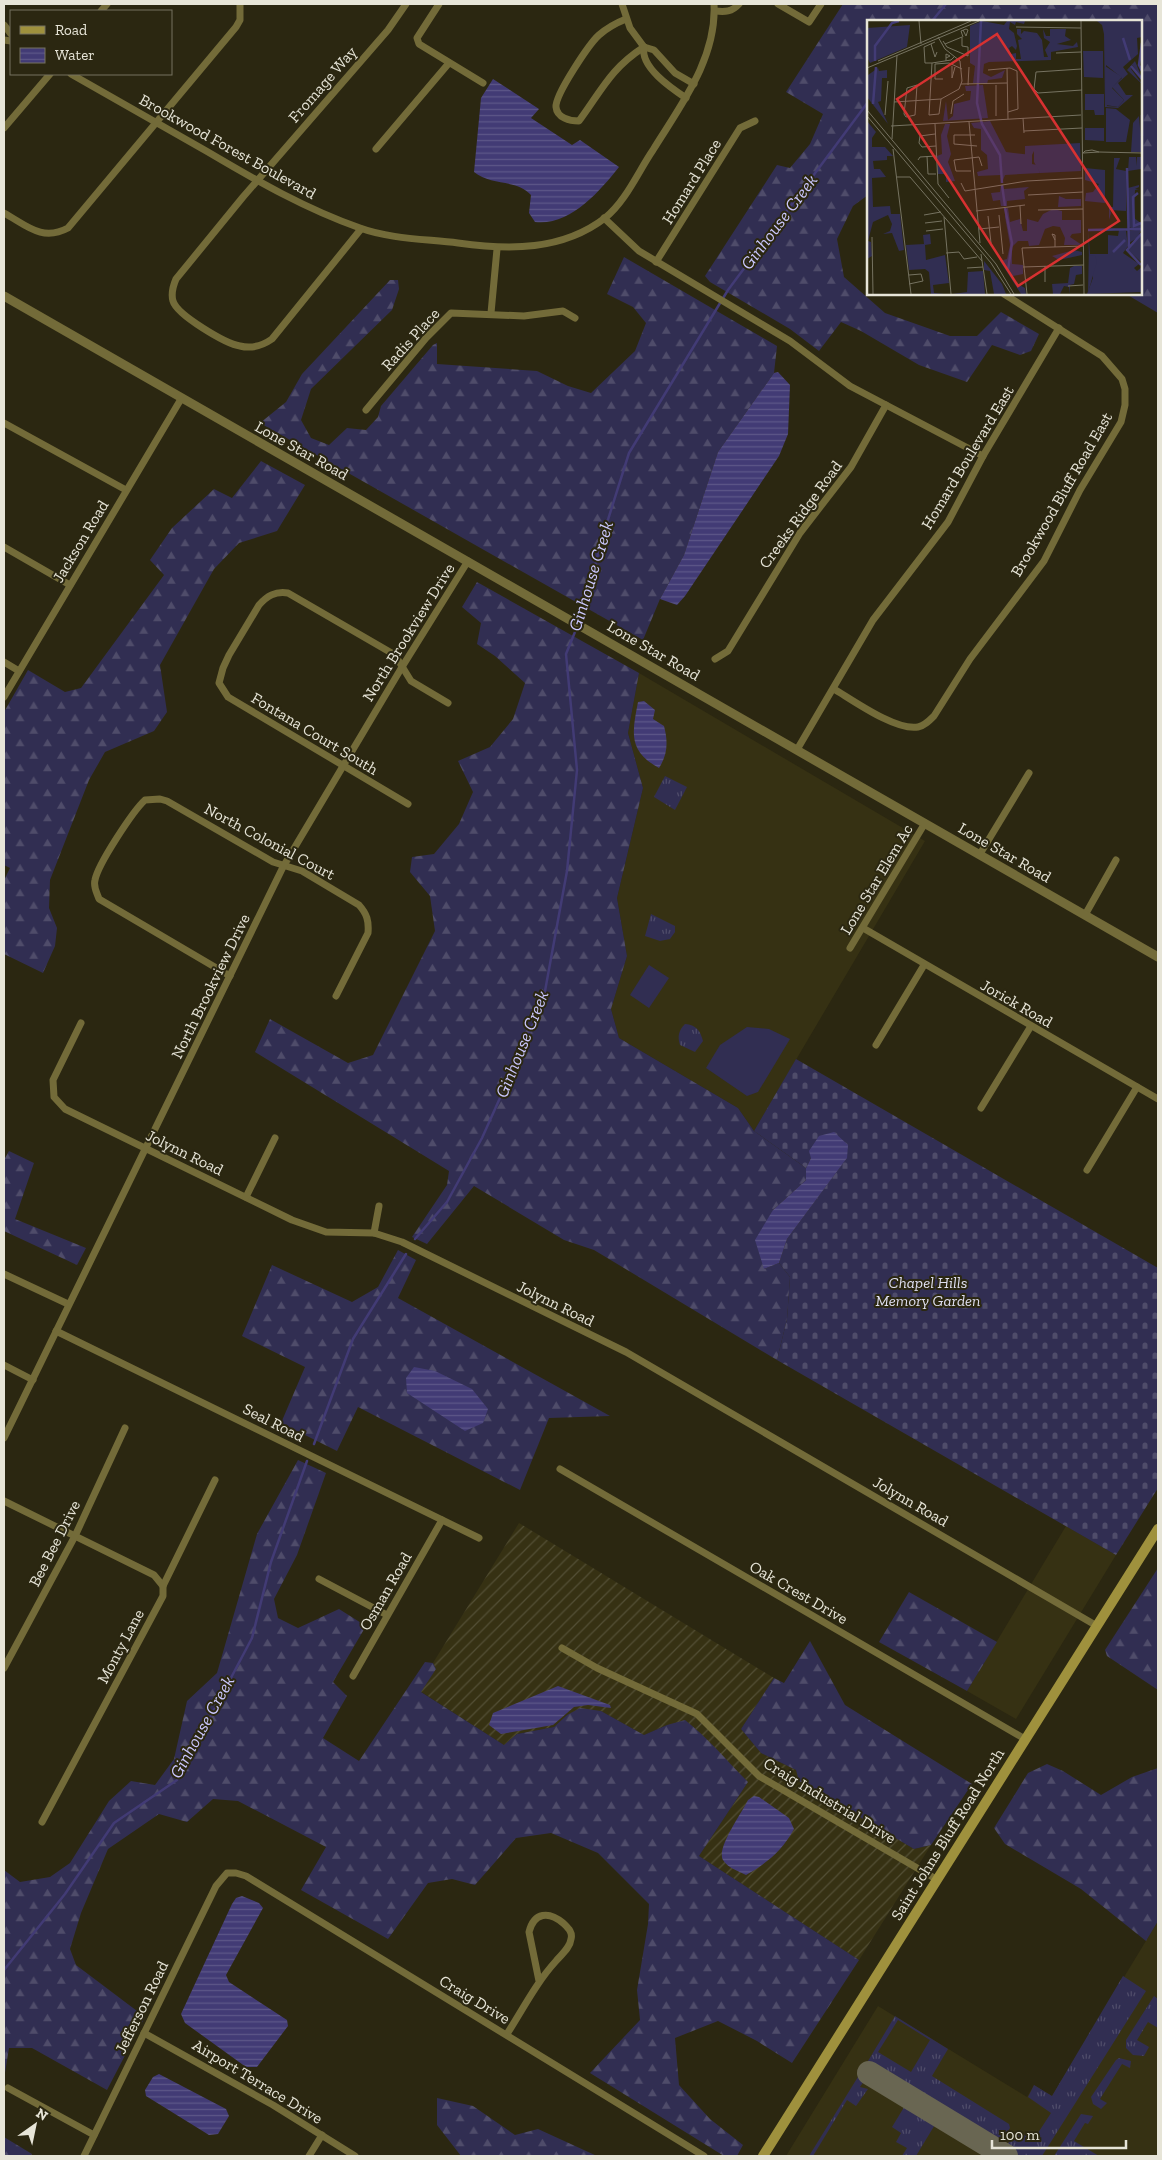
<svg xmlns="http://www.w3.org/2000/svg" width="1162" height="2160" font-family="'Zilla Slab',serif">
  <defs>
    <pattern id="industrial-furrows" width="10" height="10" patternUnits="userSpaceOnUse" patternTransform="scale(1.25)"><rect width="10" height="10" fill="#363113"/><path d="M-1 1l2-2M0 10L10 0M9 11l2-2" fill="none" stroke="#534f35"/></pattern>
    <pattern id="grass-tufts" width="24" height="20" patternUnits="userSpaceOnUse" patternTransform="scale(1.25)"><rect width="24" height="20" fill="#312e52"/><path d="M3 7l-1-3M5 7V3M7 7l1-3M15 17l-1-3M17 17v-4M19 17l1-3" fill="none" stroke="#4f4c6a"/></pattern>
    <pattern id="forest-firs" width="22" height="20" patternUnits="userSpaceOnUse" patternTransform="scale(1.25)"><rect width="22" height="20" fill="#312e52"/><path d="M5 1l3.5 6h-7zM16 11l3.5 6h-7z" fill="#4f4c6a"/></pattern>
    <pattern id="cemetery-stones" width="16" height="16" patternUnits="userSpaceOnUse" patternTransform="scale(1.25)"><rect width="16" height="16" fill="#312e52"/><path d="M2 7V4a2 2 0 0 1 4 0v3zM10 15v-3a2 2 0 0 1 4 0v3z" fill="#4f4c6a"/></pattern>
    <pattern id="water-rules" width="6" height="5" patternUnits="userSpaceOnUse" patternTransform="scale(1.25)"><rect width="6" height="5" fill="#423b75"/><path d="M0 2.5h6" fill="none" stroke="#5d5788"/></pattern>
  </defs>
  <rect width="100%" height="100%" fill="#2b2711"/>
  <g fill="#363113">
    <polygon points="639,673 925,841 754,1131 738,1108 619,1038 611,1009 627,956 617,898 643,788 628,733"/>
    <polygon points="1066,1526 1116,1555 1016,1719 967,1691"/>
    <polygon points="1158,1921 1158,2156 786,2156 878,2006 1027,2097 1034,2085 1052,2096"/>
  </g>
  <polygon fill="url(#industrial-furrows)" points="519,1523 774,1678 741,1729 761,1753 796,1770 800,1781 914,1849 931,1845 859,1960 699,1856 748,1782 725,1760 667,1725 644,1735 601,1711 567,1715 554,1727 517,1734 504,1745 420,1691 436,1669 433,1663"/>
  <g fill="url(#grass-tufts)" fill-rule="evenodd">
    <polygon points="665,776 687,787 675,810 654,797"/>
    <polygon points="651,914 675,926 675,932 670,939 660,941 645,936"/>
    <path d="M685 1024C696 1025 700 1030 703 1041L695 1052 680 1045C677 1036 679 1030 685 1024Z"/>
    <polygon points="1123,1976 1146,1991 1042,2156 1020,2156 1009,2149 1007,2145 1016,2131 1034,2139 1051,2113 1028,2097 1034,2085 1052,2096"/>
    <polygon points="1154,1996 1158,1999 1158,2028 1148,2022 1137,2040 1149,2047 1144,2056 1133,2055 1126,2048 1126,2040"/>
    <path d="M895 2016 948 2049 932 2076 1009 2124 1010 2128 1002 2140 996 2142 878 2070 875 2071 865 2066ZM898 2020 930 2040 911 2072 878 2052Z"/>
    <polygon points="1119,2058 1131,2061 1130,2068 1122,2064 1100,2099 1107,2103 1101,2109 1093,2104 1091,2097 1116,2060"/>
    <polygon points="861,2072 867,2076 868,2081 864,2081 860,2087 868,2089 856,2106 847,2100 813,2156 809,2156"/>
    <polygon points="906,2104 936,2123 916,2156 902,2156 907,2148 896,2142 901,2133 892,2127"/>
    <polygon points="1081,2114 1093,2116 1088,2124 1085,2123 1074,2141 1099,2156 1054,2156"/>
  </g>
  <g fill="url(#forest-firs)">
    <polygon points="843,4 1158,4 1158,313 1126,294 1141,294 1141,21 868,21 868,195 853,206 837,239 844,277 885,313 950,336 977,336 1001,312 1039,334 1031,351 1020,355 992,345 967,382 919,365 861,331 841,322 819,351 790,329 710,282 705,276 777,165 790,168 810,144 823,114 786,92"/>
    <polygon points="624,257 777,346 774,373 718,452 684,555 660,599 643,640 260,423 286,402 302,374 390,280 398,280 399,289 392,310 311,389 301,420 311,438 329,445 347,428 366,430 378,417 381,406 433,345 437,343 437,364 537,371 568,386 591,393 635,351 646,323 633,307 607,294"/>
    <polygon points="261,461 305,485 277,531 239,543 214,569 160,665 167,712 154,731 105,752 89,780 50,880 49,908 57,928 55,946 43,973 4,954 4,880 10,868 4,865 4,712 28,670 65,692 81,688 164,575 150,560 172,528 214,489 232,498"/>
    <polygon points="477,582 639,673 628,733 643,788 617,898 627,956 611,1009 619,1038 738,1108 754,1131 806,1168 806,1180 773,1210 764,1269 779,1263 790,1277 787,1319 777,1360 594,1250 564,1240 474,1186 427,1244 412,1237 447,1185 449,1171 255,1052 270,1019 348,1063 373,1055 435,931 430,896 410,872 412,857 434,854 459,824 473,792 458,761 490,747 513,719 525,683 495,656 477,644 481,623 462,607"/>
    <polygon points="9,1151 34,1163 15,1219 86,1248 77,1265 4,1231 4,1160"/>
    <polygon points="398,1250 416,1260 398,1298 610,1416 549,1418 520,1490 358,1407 337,1451 281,1423 305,1367 242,1336 272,1265 352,1302 378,1287"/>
    <path d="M298 1460 326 1473 297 1555 274 1599 278 1618 298 1628 339 1609 366 1626 333 1682 347 1696 323 1738 359 1761 425 1662 433 1663 436 1669 421 1692 504 1745 517 1734 554 1727 567 1715 580 1708 601 1711 644 1735 667 1725 685 1720C708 1738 727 1761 748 1782L699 1856 859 1960 792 2063 757 2041 718 2021 675 2038 679 2085 710 2119 743 2145 737 2156H724L590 2073 640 2020 637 1990 648 1924 649 1904 598 1853 551 1833 516 1838 475 1885 452 1879 428 1883 388 1939 301 1890 326 1847 238 1801 213 1799 187 1822 159 1814 108 1849 81 1913 70 1949 76 1965 145 2017 107 2090 32 2048H9L4 2079V1870L20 1882 50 1877 70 1863 109 1801 131 1781 155 1785 174 1759 187 1701 217 1673 257 1534Z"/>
    <polygon points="1158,1568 1158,1690 1107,1656 1105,1650"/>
    <polygon points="909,1592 997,1642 967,1691 879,1642"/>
    <polygon points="810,1641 845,1705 972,1784 931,1845 914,1849 799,1781 796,1770 761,1753 741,1729 774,1678 784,1683"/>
    <polygon points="1047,1764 1063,1771 1101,1795 1132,1777 1158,1768 1158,1921 1146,1941 1081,1889 1005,1844 994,1828 1028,1773"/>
    <polygon points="437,2098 473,2106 515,2135 538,2129 597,2156 461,2156 437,2125"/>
    <polygon points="4,2137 32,2154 31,2156 4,2156"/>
  </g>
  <polygon fill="url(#cemetery-stones)" points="796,1059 1158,1268 1158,1488 1116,1555 777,1360 787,1319 790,1277 779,1263 787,1239 846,1159 811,1158 806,1168 754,1131"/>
  <g fill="#312e52">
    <polygon points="649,965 669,978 649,1008 630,995"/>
    <polygon points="747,1027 769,1029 790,1039 758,1092 747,1096 706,1068 720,1045"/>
  </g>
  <g fill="url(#water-rules)">
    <path d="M493 79 539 109 531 118 572 145 580 140 619 167C599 192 570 226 535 222L529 213 531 195C517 179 491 186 474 172L481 98Z"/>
    <polygon points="778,372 790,385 788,434 779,456 685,596 677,605 660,599 684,555 718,452 774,373"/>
    <path d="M644 701 655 710 653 719 664 726C668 741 668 754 659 768 628 751 632 733 638 702Z"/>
    <polygon points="834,1132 848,1145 847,1158 787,1239 779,1263 764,1269 755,1240 773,1210 806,1180 806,1168 811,1158 809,1151 819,1136"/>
    <polygon points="414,1367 435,1371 472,1389 488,1409 483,1423 465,1431 407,1393 406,1378"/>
    <polygon points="558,1686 610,1705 611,1708 588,1705 574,1707 553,1725 501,1734 489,1725 493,1713"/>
    <path d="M754 1796 759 1797 789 1818 794 1829C782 1851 767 1863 746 1875 738 1871 728 1868 723 1860 716 1848 742 1813 748 1800Z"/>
    <polygon points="242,1896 259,1903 263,1908 226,1975 229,1982 287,2020 288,2026 257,2067 246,2067 185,2023 181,2014 232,1904 236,1898"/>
    <polygon points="159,2074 226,2109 229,2116 218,2134 209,2135 146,2096 145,2090 153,2077"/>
  </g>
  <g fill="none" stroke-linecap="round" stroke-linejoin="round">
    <g stroke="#423b75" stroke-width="2.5">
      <polyline points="932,21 946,4"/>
      <polyline points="579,622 585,609 600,545 629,453 728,290 868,102"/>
      <polyline points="415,1239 447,1202 482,1138 543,1002 567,871 577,770 566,654 577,627"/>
      <polyline points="314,1444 353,1339 406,1254"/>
      <polyline points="4,1970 65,1894 114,1823 177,1780 252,1638 271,1562 307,1461"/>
    </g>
    <polyline stroke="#696652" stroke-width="24" points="869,2073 1006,2156"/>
    <g stroke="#736b39" stroke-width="7">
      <polyline points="439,4 417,38 419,44 483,83"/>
      <polyline points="622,4 630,28 644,47 654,50 675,73 694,84"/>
      <polyline points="778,4 809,22 821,4"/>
      <polyline points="101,11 107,4"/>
      <path d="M715 11C725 12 732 12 739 4"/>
      <path d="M626 19C616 23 607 28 599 35 589 44 555 95 556 107 557 118 570 121 579 121 602 90 610 69 644 47"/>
      <polyline points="4,25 11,34"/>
      <polyline points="4,40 11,41"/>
      <path d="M644 47C640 67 671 88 686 98"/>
      <path d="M71 74C117 100 162 126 208 152 257 181 306 209 360 228 390 239 426 239 458 243 509 250 562 251 605 218 626 201 638 172 653 150 680 106 717 59 714 4"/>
      <polyline points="4,128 50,74"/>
      <polyline points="376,149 449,63"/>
      <path d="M4 213C26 225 42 242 68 228L236 27 240 20V4"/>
      <polyline points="604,218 639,251 790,341 850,386 983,456"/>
      <path d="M361 229 272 339C262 346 252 349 240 346 226 344 177 315 173 301 171 294 173 286 176 279L243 197 388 30 406 4"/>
      <polyline points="656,262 740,128 755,121"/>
      <polyline points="491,313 497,249"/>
      <polyline points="366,410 426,338 451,313 524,316 563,311 575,318"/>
      <polyline points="4,423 126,490"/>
      <polyline points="4,547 70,585"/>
      <polyline points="715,659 728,651 800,533 851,467 886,405"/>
      <polyline points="4,662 19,671"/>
      <path d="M834 689C854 701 896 731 918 727 924 726 929 721 934 716L970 659 1044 561 1080 490 1121 422 1125 405V389L1122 379 1102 356 1004 294"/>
      <polyline points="4,697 181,399"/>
      <polyline points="798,748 873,620 948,522 983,456 1059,328"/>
      <path d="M408 804 228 697 219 683 223 668 229 655 259 605C267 596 275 591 288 593L395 655 411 681 448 703"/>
      <polyline points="980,854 1029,773"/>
      <polyline points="1085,915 1116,860"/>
      <polyline points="863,928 1158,1099"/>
      <polyline points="850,948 925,823"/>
      <path d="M230 976 99 899C97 893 93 887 95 880 98 864 133 811 145 800L160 799 167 801 273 862 302 871 359 905C367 914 369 921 368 933L336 996"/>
      <polyline points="81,1023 53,1080 54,1097 65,1109 292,1220 326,1232 374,1233 402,1242 626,1352 1097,1626"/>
      <polyline points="876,1045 924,965"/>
      <polyline points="981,1108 1031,1026"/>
      <polyline points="1087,1170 1137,1087"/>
      <polyline points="246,1197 275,1138"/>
      <polyline points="374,1233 379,1206"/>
      <polyline points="4,1274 68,1304"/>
      <polyline points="56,1331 479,1538"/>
      <polyline points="4,1365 33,1380"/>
      <polyline points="4,1438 283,867 402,667 468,561"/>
      <polyline points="560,1469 1025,1739"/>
      <polyline points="4,1501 154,1575 163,1586"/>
      <polyline points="319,1579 387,1615"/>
      <polyline points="562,1648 597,1668 697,1714 759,1776 936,1879"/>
      <polyline points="4,1668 75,1536 125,1428"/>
      <polyline points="353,1676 442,1520"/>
      <polyline points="42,1822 163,1596 163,1586 215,1480"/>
      <polyline points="144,2033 273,2105 355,2156"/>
      <path d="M507 2034C523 2009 536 1983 556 1961 562 1954 570 1948 571 1939 573 1932 568 1928 563 1923 549 1911 534 1912 529 1932L539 1981"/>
      <polyline points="8,2088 94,2135"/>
      <polyline points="84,2156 216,1886 227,1873 236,1873 246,1876 704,2156"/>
      <polyline points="309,2156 322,2135"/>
    </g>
    <polyline stroke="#736b39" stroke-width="9" points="4,296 1158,957"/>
    <polyline stroke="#9f913d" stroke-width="10" points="763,2156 1158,1529"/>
  </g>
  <g text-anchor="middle" stroke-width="4" stroke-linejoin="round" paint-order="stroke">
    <g font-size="16" fill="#e7e5d8" stroke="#2b2711">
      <text transform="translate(322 84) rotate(-49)" y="6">Fromage Way</text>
      <text transform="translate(228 146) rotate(29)" y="6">Brookwood Forest Boulevard</text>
      <text transform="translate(691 181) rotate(-58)" y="6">Homard Place</text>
      <text transform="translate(410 339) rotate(-48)" y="6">Radis Place</text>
      <text transform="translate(302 450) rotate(29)" y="6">Lone Star Road</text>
      <text transform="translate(967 457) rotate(-59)" y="6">Homard Boulevard East</text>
      <text transform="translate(1061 494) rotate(-60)" y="6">Brookwood Bluff Road East</text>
      <text transform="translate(800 514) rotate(-54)" y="6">Creeks Ridge Road</text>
      <text transform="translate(80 541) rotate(-59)" y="6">Jackson Road</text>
      <text transform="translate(408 632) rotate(-58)" y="6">North Brookview Drive</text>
      <text transform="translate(654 650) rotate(30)" y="6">Lone Star Road</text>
      <text transform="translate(315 733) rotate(31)" y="6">Fontana Court South</text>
      <text transform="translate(270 841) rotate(28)" y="6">North Colonial Court</text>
      <text transform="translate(1005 852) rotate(30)" y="6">Lone Star Road</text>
      <text transform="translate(876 879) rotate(-59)" y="6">Lone Star Elem Ac</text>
      <text transform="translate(210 986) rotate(-64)" y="6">North Brookview Drive</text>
      <text transform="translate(1017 1003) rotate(30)" y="6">Jorick Road</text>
      <text transform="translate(185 1152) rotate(26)" y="6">Jolynn Road</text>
      <text transform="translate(556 1303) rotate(26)" y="6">Jolynn Road</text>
      <text transform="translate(274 1422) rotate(27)" y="6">Seal Road</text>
      <text transform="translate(911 1501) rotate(30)" y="6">Jolynn Road</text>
      <text transform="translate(54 1543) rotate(-63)" y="6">Bee Bee Drive</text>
      <text transform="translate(385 1591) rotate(-60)" y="6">Osman Road</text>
      <text transform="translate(799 1592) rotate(30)" y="6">Oak Crest Drive</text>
      <text transform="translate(120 1646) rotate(-62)" y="6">Monty Lane</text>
      <text transform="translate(830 1800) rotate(31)" y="6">Craig Industrial Drive</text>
      <text transform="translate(947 1834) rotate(-58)" y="6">Saint Johns Bluff Road North</text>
      <text transform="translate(475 1999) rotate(31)" y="6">Craig Drive</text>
      <text transform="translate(141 2007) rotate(-64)" y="6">Jefferson Road</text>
      <text transform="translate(258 2081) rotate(31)" y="6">Airport Terrace Drive</text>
    </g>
    <g font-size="16" font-style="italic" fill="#dfdff1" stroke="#2b2711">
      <text x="928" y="1288">Chapel Hills<tspan x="928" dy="18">Memory Garden</tspan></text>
    </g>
    <g font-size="18" font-style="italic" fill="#cac7fe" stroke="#2b2711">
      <text transform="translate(779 222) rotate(-53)" y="6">Ginhouse Creek</text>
      <text transform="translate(591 576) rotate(-73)" y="6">Ginhouse Creek</text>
      <text transform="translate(522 1044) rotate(-68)" y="6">Ginhouse Creek</text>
      <text transform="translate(202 1727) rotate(-61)" y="6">Ginhouse Creek</text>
    </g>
  </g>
  <g transform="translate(867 20)">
    <rect width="275" height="275" fill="#2b2711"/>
    <path d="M230 1H275V17L270 18 271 34 256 47 261 54 251 63 259 75H266L251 88 238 87 237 14 235 5ZM239 45 255 58 245 67 257 80 251 87 240 86ZM268 41 275 58 265 45 264 49 275 64 260 50ZM272 96 275 132H264L266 103ZM262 137H269V146L270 137H275V157L274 149 261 151ZM247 138H253L249 149 259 151V191L243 190 244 193 242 200V187H246ZM272 165V167L268 169H272L268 170 267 198 275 204V208H264L261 206V168ZM275 209 270 218 262 223 261 211ZM221 210 223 234H241V215L251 216 252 210 259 211 261 226 256 233 272 244 267 248 270 251 275 247V272L220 274 226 258 222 236ZM275 214V240L273 241 261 230Z" fill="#312e52" fill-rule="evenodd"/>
    <path d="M115 1 137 5 140 1H158L157 4 149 2 148 5 143 2 142 9 147 13 150 26 149 30 145 26 142 28 144 34 149 33V39H154L151 20 155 19 150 14V9H154V14L157 11 170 13 175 20 177 37H181L178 30 183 22 177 18 176 9 179 16H183V9H199L198 16 204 20 190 24 206 26 210 22 211 27 184 32V40L122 42 117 44 116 53 124 57 138 50 135 58 121 60 120 64 106 63 108 46 103 43V6ZM43 5 40 27 3 43 0 37V8ZM216 31H236V58L217 57ZM238 46 255 57 245 68 257 80 251 87 239 85ZM11 48 12 51 20 50V58H15L14 81 11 82 21 104 0 77 1 55ZM116 65 121 98 76 101 79 81 81 100 86 96 87 84 103 80 104 71H99L98 66ZM218 74H237V95H228L227 90H218ZM239 88 249 89 263 100 259 122H239ZM0 101 9 112 5 118V127H18L26 136H20V140L6 141 7 149H13L19 157 5 158 6 187 23 186 24 194H33L37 230 32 231 25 213 16 214 23 211 25 204 21 195 6 202 1 221 4 222 5 236 0 239ZM123 101 139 132 165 135V144L170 145 173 153 138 155 135 163 134 155 111 156 110 152 121 149 120 135 114 130V109L107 108 104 103ZM78 104H83L80 116 84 134 81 142 88 161 79 162V154H71L70 136 75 134 74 115ZM218 108H237V121L218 120ZM218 148 238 150V183L218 181 219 173 226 172 232 164 218 160ZM134 165 137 169 162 167 157 171 158 179 140 181V186H134L133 180 126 181 124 173 133 172ZM192 176 199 179H214V186L191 187ZM141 188 143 202 153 199 156 211H160V199L171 202 176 194 186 189 195 191V200H214V213L205 214 203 217 215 225H197L198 218 193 207 186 206 178 209 172 225 162 226 161 221H151L145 227V244L156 245V254L146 256 149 263 158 268 159 274H154L133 241 140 239 143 225 138 197V189ZM63 214 64 224 58 225 59 240 78 235 82 263 66 265 67 273 77 274H64L62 252 58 249 42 250 39 225 57 224 56 215ZM222 224V235L228 236 230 241 221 273ZM207 230 215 232V235L192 240 185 236ZM117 241 135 264 139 274H127L123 251 117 250ZM207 246H215V254L209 255 207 264 203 265V274L202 267 197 266 193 274H186L185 264 201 263 203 248ZM116 251 118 274H86L100 272 101 252Z" fill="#312e52"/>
    <path d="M213 123 214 151 173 153 167 142V131L165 135H158V126Z" fill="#312e52"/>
    <path fill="none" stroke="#423b75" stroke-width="2.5" d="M114 1 110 83 115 104 133 135 135 163M256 18 263 40M275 23 272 45 275 51M8 41V26L25 3 32 1M264 46 275 59M6 84 9 47M275 95V116M260 148 262 228M135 165 138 186M271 173 266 177 267 206 274 203M138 188 145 223 141 250M221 210 275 209M246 232 258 220M274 245 260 230 275 213"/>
    <path fill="none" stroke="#767361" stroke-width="1" d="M52 1 54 24M214 1 217 274M149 7 214 8M96 17 94 11 99 9 101 10 99 16 96 10M76 21 80 27 101 36V27L95 26V17M64 24 68 37 70 32M78 24 95 17M189 33 214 32M11 41 104 1M79 41V34L83 36 79 38M65 43H58L57 27 68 22M85 46V58L88 47M0 48 112 1M140 48 141 99M214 49 169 52 167 69 171 73 215 70M121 50 143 48 150 51 151 89 141 92M76 59H68V44L82 43 95 49M94 64 140 63M50 65 48 95 39 97 37 94 40 68ZM101 65 102 47M74 79 72 94 62 95 65 43 84 40 88 36M27 82 74 79 92 69 95 61 93 41 78 29 71 17M0 90 129 244 147 274M84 94 86 81 97 74M18 95 21 61M0 96 124 243 144 274M129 96V65M156 98 157 113M102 102 113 223M68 104 71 164 82 178M24 106 214 95M157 111 215 108M68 114 53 116 52 123 55 127 69 126M108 115H87V124L110 126M25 119 30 35M26 129 44 274M225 130 232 132 216 133 218 131ZM232 132 275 133M60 136 61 154H69M51 140 53 137 69 136M104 151H89L87 140 112 137 115 146M30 157H43L115 241M94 163 98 171 160 161 216 158M161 175 216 172M153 186 154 204M171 190 216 189M109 191 158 185M57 195 74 192M132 195 136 234M121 196 124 223M77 197 84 274M58 203 75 201M112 209 132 207M59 211 76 209M5 217 6 274M188 220 185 214 188 215V227M79 233 92 232 97 239 110 237M114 234 120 274M178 246V262M156 247 217 245M100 248 116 247M42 255 54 254 56 261 42 264M201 266 216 265M160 274 155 228 217 226"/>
    <path fill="#d73131" fill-opacity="0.15" stroke="#d73131" stroke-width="2.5" d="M130 14 252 201 151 266 30 79Z"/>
    <rect width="275" height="275" fill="none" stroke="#e7e5d8" stroke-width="2.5"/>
  </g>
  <rect width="1162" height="2160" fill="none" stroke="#e7e5d8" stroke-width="10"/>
  <rect x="10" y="10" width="162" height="65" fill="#2b2711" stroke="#767361"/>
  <rect x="20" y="26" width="25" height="8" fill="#9f913d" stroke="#767361"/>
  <text x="55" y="35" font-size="15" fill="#e7e5d8">Road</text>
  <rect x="20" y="48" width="25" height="15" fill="url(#water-rules)" stroke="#767361"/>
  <text x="55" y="60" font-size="15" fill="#e7e5d8">Water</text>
  <g transform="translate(35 2125) rotate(33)" stroke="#2b2711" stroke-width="4" paint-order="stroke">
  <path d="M0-4L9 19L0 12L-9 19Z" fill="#e7e5d8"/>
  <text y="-8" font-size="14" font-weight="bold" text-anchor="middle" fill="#e7e5d8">N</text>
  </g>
  <path d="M992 2140v8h134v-8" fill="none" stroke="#e7e5d8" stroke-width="2.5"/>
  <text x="1000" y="2140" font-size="15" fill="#e7e5d8" stroke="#2b2711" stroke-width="4" paint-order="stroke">100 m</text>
</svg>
